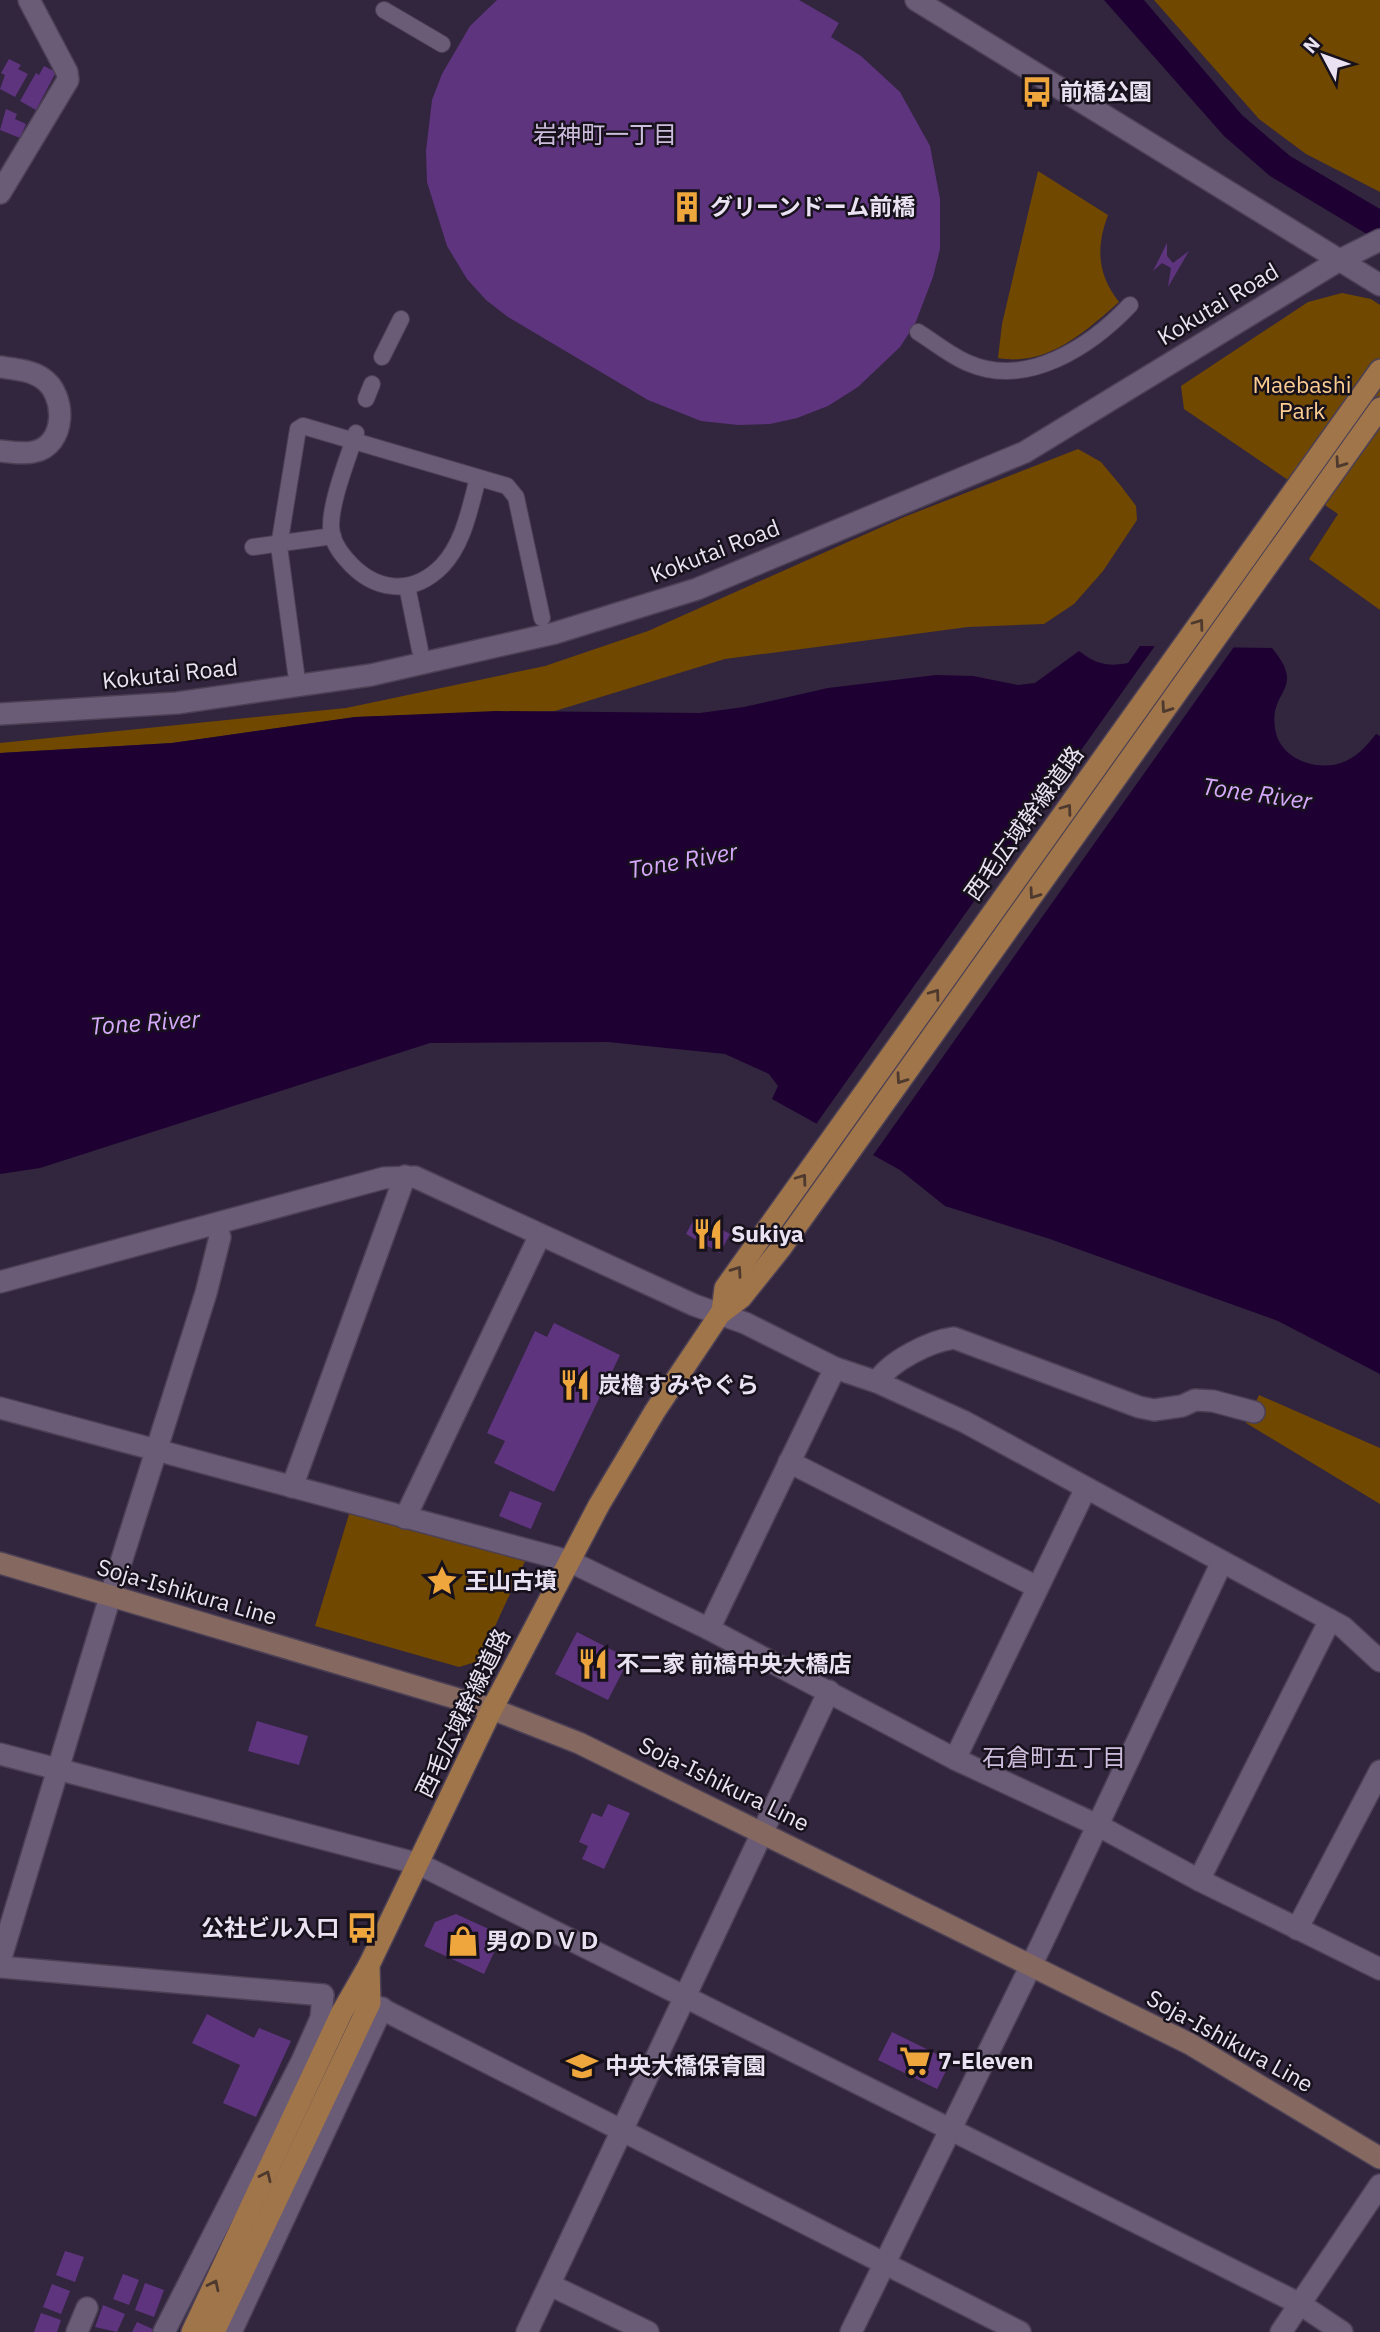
<svg xmlns="http://www.w3.org/2000/svg" width="1380" height="2332" font-family="'IBM Plex Sans','Noto Sans JP',sans-serif">
  <rect width="100%" height="100%" fill="#32253e"/>
  <g fill="#704800">
    <polygon points="1154,0 1380,0 1380,192 1306,154 1259,119"/>
    <path d="M1038 171 1108 215C1096 247 1097 274 1119 302 1085 332 1047 367 998 358L1002 324Z"/>
    <polygon points="1342,293 1371,299 1380,305 1380,610 1309,559 1338,514 1184,409 1181,386 1308,302"/>
    <polygon points="1078,449 1101,462 1121,486 1136,506 1137,520 1103,571 1074,604 1044,624 968,627 725,659 555,711 356,717 172,743 0,753 0,743 346,708 545,666 648,631 904,517"/>
    <polygon points="1259,1395 1380,1448 1380,1504 1246,1423"/>
    <polygon points="350,1511 527,1557 479,1661 459,1667 315,1626"/>
  </g>
  <g fill="#1e0032">
    <polygon points="1104,0 1144,0 1242,115 1290,156 1380,209 1380,242 1270,176 1224,136"/>
    <path d="M1140 646 1272 648C1307 690 1269 689 1275 728 1279 761 1322 774 1348 760 1360 754 1368 744 1376 734L1380 736V1374L1278 1321 1050 1239 945 1206 900 1170 772 1099 778 1086 769 1074 725 1054 608 1042 430 1043 40 1168 0 1174V753L172 743 355 717 496 711 700 713 744 707 828 688 936 675 973 676 1018 685 1035 683 1079 651C1096 664 1107 667 1128 663Z"/>
  </g>
  <polygon fill="#32253e" points="1157,643 1236,644 871,1158 814,1127"/>
  <g fill="#5f347e">
    <polygon points="497,0 799,0 839,23 831,37 861,56 900,92 930,146 940,199 940,249 933,277 915,324 900,347 858,387 828,406 797,418 770,424 738,425 701,421 648,400 508,317 486,300 467,279 447,246 427,182 426,151 432,100 442,74 470,26"/>
    <polygon points="9,59 21,65 18,69 28,74 15,97 0,89 5,75 1,73"/>
    <polygon points="44,66 56,72 36,110 20,101 36,73 39,75"/>
    <polygon points="6,109 17,114 15,119 26,124 20,138 0,130"/>
    <polygon points="1167,243 1167,256 1173,263 1189,251 1168,287 1171,268 1162,263 1153,271"/>
    <polygon points="696,1215 730,1234 720,1253 686,1234"/>
    <polygon points="554,1323 620,1355 554,1492 494,1463 505,1441 487,1433 535,1331 547,1337"/>
    <polygon points="510,1491 542,1503 531,1529 499,1516"/>
    <polygon points="577,1632 622,1655 623,1651 631,1655 608,1700 555,1674"/>
    <polygon points="257,1721 308,1736 299,1765 248,1751"/>
    <polygon points="608,1804 630,1813 604,1869 582,1859 588,1846 579,1842 592,1813 602,1817"/>
    <polygon points="456,1914 502,1935 484,1974 424,1946 435,1922"/>
    <polygon points="207,2014 254,2038 259,2028 291,2041 256,2117 223,2103 240,2065 192,2043"/>
    <polygon points="892,2032 951,2061 937,2089 878,2060"/>
    <polygon points="65,2251 84,2257 75,2282 56,2275"/>
    <polygon points="123,2274 139,2280 129,2305 113,2299"/>
    <polygon points="145,2283 164,2290 154,2317 135,2310"/>
    <polygon points="52,2284 70,2291 61,2314 43,2307"/>
    <polygon points="103,2305 125,2314 117,2332 95,2327"/>
    <polygon points="41,2313 61,2320 57,2332 34,2332"/>
    <polygon points="137,2322 159,2332 132,2332"/>
  </g>
  <g fill="none" stroke-linecap="round" stroke-linejoin="round">
    <defs>
      <g id="pedestrian">
        <polyline points="384,10 442,44"/>
        <path d="M918 332C934 342 951 356 968 363 1027 389 1091 346 1130 305"/>
        <polyline points="382,357 401,319"/>
        <polyline points="366,399 372,384"/>
        <path d="M356 433C348 458 331 500 331 526 331 538 338 550 346 559 373 591 411 597 442 566 464 543 470 507 478 478"/>
        <polyline points="253,547 333,536"/>
        <polyline points="407,586 420,650"/>
        <polyline points="296,673 279,546 298,429 303,426 507,486 516,497 542,618"/>
      </g>
      <g id="minor">
        <polyline points="0,193 68,80 67,72 29,0"/>
        <path d="M0 367C14 369 30 370 42 378 67 394 67 446 33 452 23 454 10 452 0 451"/>
        <polyline points="0,1282 384,1178 415,1177 694,1305 745,1323 835,1368 877,1382 965,1422 1343,1627 1380,1661"/>
        <path d="M877 1382C890 1361 930 1341 954 1338L1139 1407 1154 1410 1182 1406 1195 1400 1213 1401 1254 1412"/>
        <polyline points="0,1408 569,1561 709,1629 955,1759 1099,1826 1199,1880 1380,1969"/>
        <polyline points="789,1462 1037,1587"/>
        <polyline points="292,1487 405,1176"/>
        <polyline points="405,1518 540,1235"/>
        <polyline points="110,1597 206,1293 220,1237 216,1226"/>
        <polyline points="709,1629 835,1368"/>
        <polyline points="955,1759 1086,1488"/>
        <polyline points="419,1864 1300,2304 1342,2332"/>
        <polyline points="1199,1880 1330,1620"/>
        <polyline points="1297,1929 1380,1771"/>
        <polyline points="370,2003 1020,2332"/>
        <polyline points="550,2285 648,2332"/>
        <polyline points="77,2332 87,2308"/>
        <polyline points="164,2332 302,2061 321,2018 323,1995"/>
        <polyline points="231,2332 382,2008"/>
        <polyline points="527,2332 829,1691"/>
        <polyline points="851,2332 1042,1943 1222,1562"/>
        <polyline points="1281,2332 1380,2185"/>
      </g>
      <g id="tertiary">
        <polyline points="916,0 1380,285"/>
        <polyline points="0,714 177,703 371,675 555,633 697,589 1025,452 1338,261 1380,240"/>
        <polyline points="0,1754 419,1864"/>
        <polyline points="0,1961 110,1597"/>
        <polyline points="0,1967 323,1995"/>
      </g>
      <polyline id="secondary" points="0,1563 492,1709 579,1743 1190,2044 1380,2158"/>
      <g id="primary">
        <polyline points="722,1311 725,1288 1380,370"/>
        <polyline points="192,2332 342,2012 369,1965 492,1709 599,1505 655,1411 720,1314 741,1298 781,1248 1380,408"/>
        <polyline points="214,2332 370,2003 369,1965"/>
      </g>
    </defs>
    <use href="#pedestrian" stroke="#4c4055" stroke-width="18"/>
    <use href="#minor" stroke="#4c4055" stroke-width="24"/>
    <use href="#tertiary" stroke="#4c4055" stroke-width="24"/>
    <use href="#secondary" stroke="#4c4055" stroke-width="24"/>
    <use href="#primary" stroke="#4c4055" stroke-width="24"/>
    <use href="#pedestrian" stroke="#6a5b77" stroke-width="16"/>
    <use href="#minor" stroke="#6a5b77" stroke-width="21"/>
    <use href="#tertiary" stroke="#6a5b77" stroke-width="21"/>
    <use href="#secondary" stroke="#856860" stroke-width="21"/>
    <use href="#primary" stroke="#a07549" stroke-width="21"/>
  </g>
  <defs><path id="oneway-chevron" d="M-2-3.5L2.5 0L-2 3.5" fill="none" stroke-width="1.6" stroke-linecap="round" stroke-linejoin="round" transform="scale(1.75)"/></defs>
  <g stroke="#4e392e">
    <use href="#oneway-chevron" transform="translate(1340 463) rotate(125)"/>
    <use href="#oneway-chevron" transform="translate(1199 624) rotate(-54)"/>
    <use href="#oneway-chevron" transform="translate(1166 708) rotate(125)"/>
    <use href="#oneway-chevron" transform="translate(1067 809) rotate(-54)"/>
    <use href="#oneway-chevron" transform="translate(1034 894) rotate(125)"/>
    <use href="#oneway-chevron" transform="translate(935 994) rotate(-54)"/>
    <use href="#oneway-chevron" transform="translate(901 1079) rotate(125)"/>
    <use href="#oneway-chevron" transform="translate(802 1179) rotate(-54)"/>
    <use href="#oneway-chevron" transform="translate(737 1271) rotate(-55)"/>
    <use href="#oneway-chevron" transform="translate(266 2176) rotate(-65)"/>
    <use href="#oneway-chevron" transform="translate(214 2285) rotate(-64)"/>
  </g>
  <defs>
    <symbol id="bus-bare" viewBox="-9 -9 18 18"><path d="M-5-6H5V4H4V6H2V4H-2V6H-4V4H-5ZM-3.5-4V0h7V-4ZM-3.5 1.2v1.5H-2V1.2ZM2 1.2v1.5H3.5V1.2Z" fill="#efa73d" stroke="#17111c" stroke-width="2.5" paint-order="stroke"/></symbol>
    <symbol id="building-bare" viewBox="-9 -9 18 18"><path d="M-4-6H4V6H1V3H-1V6H-4ZM-2.5-4.3h1.7v1.8h-1.7ZM.8-4.3h1.7v1.8H.8ZM-2.5-1h1.7V.8h-1.7ZM.8-1h1.7V.8H.8Z" fill="#efa73d" stroke="#17111c" stroke-width="2.5" paint-order="stroke"/></symbol>
    <symbol id="restaurant-bare" viewBox="-9 -9 18 18"><path d="M-5-6h1v4h1v-4h1v4h1v-4h1v5L-1.5 .5V6h-2V.5L-5-1ZM5-6V6H3V1.5H1.5Q1.5-4 5-6Z" fill="#efa73d" stroke="#17111c" stroke-width="2.5" paint-order="stroke"/></symbol>
    <symbol id="sight-bare" viewBox="-9 -9 18 18"><path d="M0-6L1.8-2.2L6-1.7L2.9 1.2L3.7 5.4L0 3.3L-3.7 5.4L-2.9 1.2L-6-1.7L-1.8-2.2Z" fill="#efa73d" stroke="#17111c" stroke-width="2.5" paint-order="stroke"/></symbol>
    <symbol id="shop-bare" viewBox="-9 -9 18 18"><path d="M-5-2.5h2.3a2.7 3.5 0 0 1 5.4 0H5L5.5 6h-11ZM-1.5-2.5h3a1.5 2.3 0 0 0-3 0Z" fill="#efa73d" stroke="#17111c" stroke-width="2.5" paint-order="stroke"/></symbol>
    <symbol id="supermarket-bare" viewBox="-9 -9 18 18"><path d="M-6-5.5h2.5l.6 2H6L4.5 2H-2.5L-4.4-4H-6ZM-1.5 3.2a1.3 1.3 0 1 0 .1 0ZM3 3.2a1.3 1.3 0 1 0 .1 0Z" fill="#efa73d" stroke="#17111c" stroke-width="2.5" paint-order="stroke"/></symbol>
    <symbol id="school-bare" viewBox="-9 -9 18 18"><path d="M0-5L7-2L0 1L-7-2ZM-4 1L0 2.5L4 1V4Q0 6-4 4Z" fill="#efa73d" stroke="#17111c" stroke-width="2.5" paint-order="stroke"/></symbol>
  </defs>
  <g fill-rule="evenodd">
    <use href="#bus-bare" x="1015" y="70" width="44" height="44"/>
    <use href="#building-bare" x="665" y="185" width="44" height="44"/>
    <use href="#restaurant-bare" x="686" y="1212" width="44" height="44"/>
    <use href="#restaurant-bare" x="553" y="1363" width="44" height="44"/>
    <use href="#sight-bare" x="420" y="1559" width="44" height="44"/>
    <use href="#restaurant-bare" x="571" y="1642" width="44" height="44"/>
    <use href="#bus-bare" x="340" y="1906" width="44" height="44"/>
    <use href="#shop-bare" x="441" y="1919" width="44" height="44"/>
    <use href="#supermarket-bare" x="893" y="2039" width="44" height="44"/>
    <use href="#school-bare" x="560" y="2044" width="44" height="44"/>
  </g>
  <g text-anchor="middle" stroke-width="5" stroke-linejoin="round" paint-order="stroke">
    <g font-size="23" font-weight="bold" fill="#eae2f2" stroke="#17111c" text-anchor="start">
      <text x="1060" y="100">前橋公園</text>
      <text x="710" y="215">グリーンドーム前橋</text>
      <text x="731" y="1242">Sukiya</text>
      <text x="598" y="1393">炭櫓すみやぐら</text>
      <text x="465" y="1589">王山古墳</text>
      <text x="616" y="1672">不二家 前橋中央大橋店</text>
      <text x="339" y="1936" text-anchor="end">公社ビル入口</text>
      <text x="486" y="1949">男のＤＶＤ</text>
      <text x="938" y="2069">7-Eleven</text>
      <text x="605" y="2074">中央大橋保育園</text>
    </g>
    <g font-size="23" fill="#eae2f2" stroke="#17111c">
      <text transform="translate(1218 304) rotate(-31)" y="8">Kokutai Road</text>
      <text transform="translate(715 551) rotate(-21)" y="8">Kokutai Road</text>
      <text transform="translate(170 674) rotate(-6)" y="8">Kokutai Road</text>
      <text transform="translate(1024 823) rotate(-54)" y="8">西毛広域幹線道路</text>
      <text transform="translate(187 1592) rotate(16)" y="8">Soja-Ishikura Line</text>
      <text transform="translate(463 1713) rotate(-64)" y="8">西毛広域幹線道路</text>
      <text transform="translate(724 1784) rotate(26)" y="8">Soja-Ishikura Line</text>
      <text transform="translate(1230 2041) rotate(29)" y="8">Soja-Ishikura Line</text>
    </g>
    <g font-size="23" fill="#fccd91" stroke="#17111c">
      <text x="1302" y="393">Maebashi<tspan x="1302" dy="26">Park</tspan></text>
    </g>
    <g font-size="24" fill="#cdbddc" stroke="#17111c">
      <text x="605" y="143">岩神町一丁目</text>
      <text x="1054" y="1766">石倉町五丁目</text>
    </g>
    <g font-size="24" font-style="italic" fill="#d6a9fc" stroke="#17111c">
      <text transform="translate(1257 794) rotate(8)" y="8">Tone River</text>
      <text transform="translate(683 861) rotate(-10)" y="8">Tone River</text>
      <text transform="translate(145 1023) rotate(-4)" y="8">Tone River</text>
    </g>
  </g>
  <g transform="translate(1324 56) rotate(311)" stroke="#17111c" stroke-width="5" paint-order="stroke">
  <path d="M0-5L12 26L0 18L-12 26Z" fill="#eae2f2"/>
  <text y="-10" font-size="19" font-weight="bold" text-anchor="middle" fill="#eae2f2">N</text>
  </g>
</svg>
